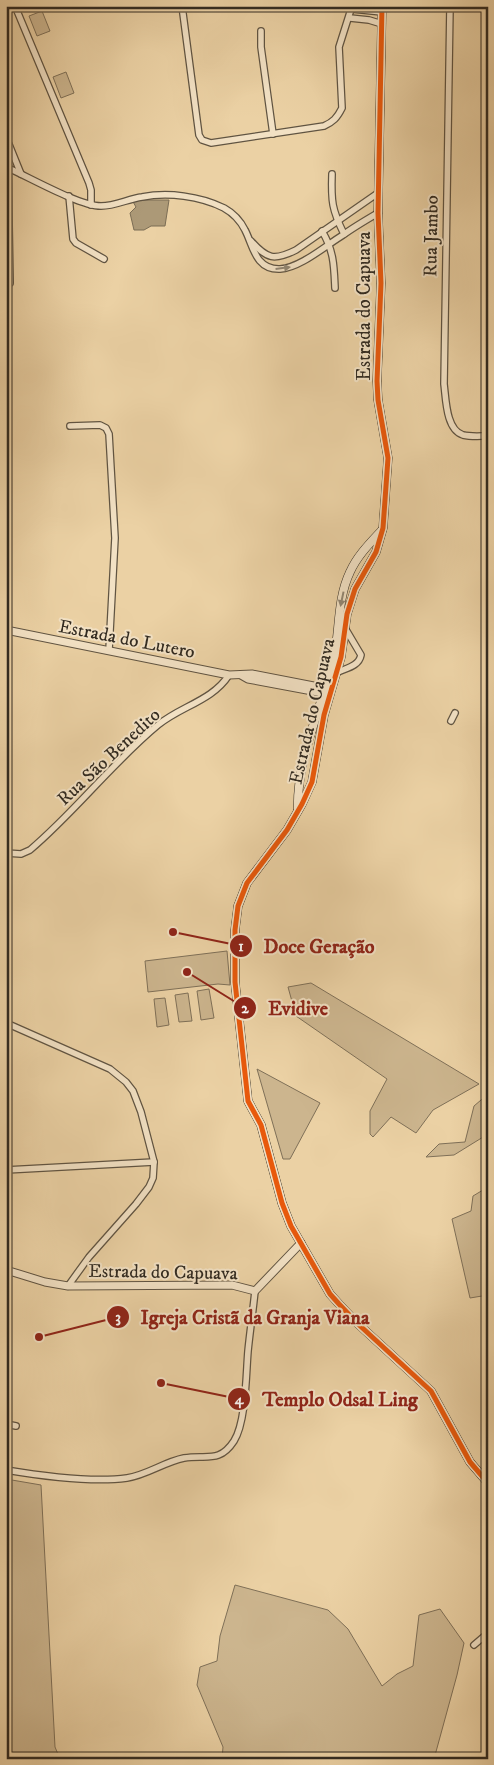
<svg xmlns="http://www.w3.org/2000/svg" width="494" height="1765" font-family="'IM FELL DW Pica',serif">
  <rect width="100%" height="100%" fill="#ebd1a4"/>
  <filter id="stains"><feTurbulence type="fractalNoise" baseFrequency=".004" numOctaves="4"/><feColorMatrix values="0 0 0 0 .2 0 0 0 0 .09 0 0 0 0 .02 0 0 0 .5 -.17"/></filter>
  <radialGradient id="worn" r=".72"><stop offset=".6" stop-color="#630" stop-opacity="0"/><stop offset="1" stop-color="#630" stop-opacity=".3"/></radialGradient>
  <g fill="#ccb58e" stroke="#7f7058">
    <polygon points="42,11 50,31 37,36 29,16"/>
    <polygon points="66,72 74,93 61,98 53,77"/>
    <polygon points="227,951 230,985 218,984 148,992 145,961"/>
    <polygon points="311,983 479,1084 433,1110 416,1133 391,1117 373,1137 370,1134 370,1111 387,1079 296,1016 288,987"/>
    <polygon points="209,989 214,1018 201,1020 197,991"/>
    <polygon points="188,993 192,1021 179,1022 175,995"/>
    <polygon points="165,998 169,1025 157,1027 154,999"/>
    <polygon points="257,1069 320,1103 290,1159 283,1159"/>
    <polygon points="488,1094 488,1134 454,1155 426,1157 439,1144 465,1142 474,1106"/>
    <polygon points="488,1187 488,1295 470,1298 452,1219 471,1211 473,1196"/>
    <polygon points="6,1479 41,1485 55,1747 60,1759 6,1759"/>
    <polygon points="235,1585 328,1610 348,1629 382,1686 397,1674 413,1666 419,1615 440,1609 464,1643 457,1675 434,1759 222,1759 223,1747 197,1685 200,1667 217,1661 220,1636"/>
  </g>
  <polygon fill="#ac9977" stroke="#7b6d55" points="132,200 169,200 165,226 151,226 144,230 134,230 130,213 136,207"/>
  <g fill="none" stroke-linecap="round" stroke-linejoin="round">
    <defs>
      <g id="minor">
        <polyline points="15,6 89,183 91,190 91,205"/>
        <path d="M182 6 199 135 202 140 211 143 324 126C333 122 337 118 342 108L339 47 352 6"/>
        <path d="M450 6 444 384C446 399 446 430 463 435 471 437 480 436 488 436"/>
        <polyline points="352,9 382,12"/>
        <polyline points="350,18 369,20 382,24"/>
        <polyline points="261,31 261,47 273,134"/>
        <polyline points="6,137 21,174"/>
        <path d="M6 167C29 177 79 206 101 206 115 206 128 199 142 197 168 192 200 196 224 208 233 213 240 220 245 230 253 245 255 270 280 269 300 268 325 246 343 235 354 227 366 220 378 213"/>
        <polyline points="8,168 10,283"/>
        <path d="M332 174C331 201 332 210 344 234"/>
        <polyline points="69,196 73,239 76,243 104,259"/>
        <path d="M322 231C334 251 334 266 335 288"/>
        <path d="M251 241C267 259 274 261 296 250L378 193"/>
        <polyline points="70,426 100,425 106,428 109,434 115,538 109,650"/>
        <path d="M338 672C347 668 359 666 361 655L345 628"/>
        <polyline points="451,721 455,713"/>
        <path d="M6 853 21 854 30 850C75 812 112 763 158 725 181 706 212 701 229 675"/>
        <polyline points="6,1023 110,1069 126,1082 133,1091 141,1112 154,1162 153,1178 149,1187 136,1204 89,1257 68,1286"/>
        <polyline points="6,1170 154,1162"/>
        <polyline points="6,1424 16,1426"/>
        <path d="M6 1470C42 1476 91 1483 127 1478 147 1475 164 1462 184 1458 206 1454 219 1464 234 1441 246 1422 246 1375 248 1351 250 1331 253 1311 255 1291"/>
        <polyline points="474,1645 488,1633"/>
      </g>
      <g id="tertiary">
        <polyline points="6,630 229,675 252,674 324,688"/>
        <polyline points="241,675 248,679 323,693"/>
        <polyline points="6,1270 45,1282 68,1286 232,1285 255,1291 301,1243"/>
      </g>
      <g id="secondary">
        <polyline points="382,6 378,213 381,283 377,381 378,400 388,458 383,528 376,552 355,589 347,614 341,657 324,715 312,782 302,804 287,830 247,883 238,906 235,930 235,982 248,1101 261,1125 282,1203 291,1226 330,1294 339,1304 357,1323 431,1391 470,1462 488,1483"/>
        <path d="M298 810C296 760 322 706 334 658 340 630 337 599 350 572 357 556 370 543 382 530"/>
      </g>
    </defs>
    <use href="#minor" stroke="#605442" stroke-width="8"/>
    <use href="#tertiary" stroke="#605442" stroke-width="9"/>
    <use href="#secondary" stroke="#322b21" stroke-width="9"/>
    <use href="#minor" stroke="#f2e1c4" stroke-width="5.5"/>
    <use href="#tertiary" stroke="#f2e1c4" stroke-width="7"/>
    <use href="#secondary" stroke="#f2e1c4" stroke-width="8"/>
    <defs>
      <polyline id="cycleway" points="382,6 378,213 381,283 377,381 378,400 388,458 383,528 376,552 355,589 347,614 341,657 324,715 312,782 302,804 287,830 247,883 238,906 235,930 235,982 248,1101 261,1125 282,1203 291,1226 330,1294 339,1304 357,1323 431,1391 470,1462 488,1483"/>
    </defs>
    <use href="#cycleway" stroke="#f2e1c4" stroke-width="8"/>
    <use href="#cycleway" stroke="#e8590c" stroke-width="5"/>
  </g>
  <defs><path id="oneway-solid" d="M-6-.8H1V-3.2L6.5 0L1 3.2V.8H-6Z" transform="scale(1.25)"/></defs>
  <g fill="#928672">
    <use href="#oneway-solid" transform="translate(283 268) rotate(-7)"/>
    <use href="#oneway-solid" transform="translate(342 599) rotate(102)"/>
  </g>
  <g text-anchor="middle" stroke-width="4" stroke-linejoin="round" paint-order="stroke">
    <g font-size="19" fill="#322b21" stroke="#f2e1c4">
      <text transform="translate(430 236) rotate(-89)" y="7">Rua Jambo</text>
      <text transform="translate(363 306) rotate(-90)" y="7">Estrada do Capuava</text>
      <text transform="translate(127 638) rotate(11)" y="7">Estrada do Lutero</text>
      <text transform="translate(311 711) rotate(-77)" y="7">Estrada do Capuava</text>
      <text transform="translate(108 756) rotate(-43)" y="7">Rua São Benedito</text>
      <text transform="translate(163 1271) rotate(1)" y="7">Estrada do Capuava</text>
    </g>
  </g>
  <path fill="none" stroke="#8f2418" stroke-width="2" d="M173 932L241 946M187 972L245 1008M39 1337L118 1317M161 1383L239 1399"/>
  <g fill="#8f2418" stroke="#f2e1c4" stroke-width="2">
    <circle cx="173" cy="932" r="5"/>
    <circle cx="187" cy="972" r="5"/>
    <circle cx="39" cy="1337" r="5"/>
    <circle cx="161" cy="1383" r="5"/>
    <circle cx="241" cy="946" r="12"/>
    <circle cx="245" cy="1008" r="12"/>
    <circle cx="118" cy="1317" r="12"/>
    <circle cx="239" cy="1399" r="12"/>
  </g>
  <g font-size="15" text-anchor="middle" font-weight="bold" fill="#fff">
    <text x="241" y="951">1</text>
    <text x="245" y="1013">2</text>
    <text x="118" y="1322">3</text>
    <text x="239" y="1404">4</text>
  </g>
  <g font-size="20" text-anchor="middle" font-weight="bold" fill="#8f2418" stroke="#f2e1c4" stroke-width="4" stroke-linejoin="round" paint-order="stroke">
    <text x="319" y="953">Doce Geração</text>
    <text x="298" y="1015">Evidive</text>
    <text x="255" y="1324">Igreja Cristã da Granja Viana</text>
    <text x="340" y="1406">Templo Odsal Ling</text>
  </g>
  <rect width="494" height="1765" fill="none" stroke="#ebd1a4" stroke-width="25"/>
  <rect x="8" y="8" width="479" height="1750" fill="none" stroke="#322b21" stroke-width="2.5"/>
  <rect x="12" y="12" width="469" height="1740" fill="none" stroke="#322b21"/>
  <rect width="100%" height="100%" filter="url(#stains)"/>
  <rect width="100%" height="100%" fill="url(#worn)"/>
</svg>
